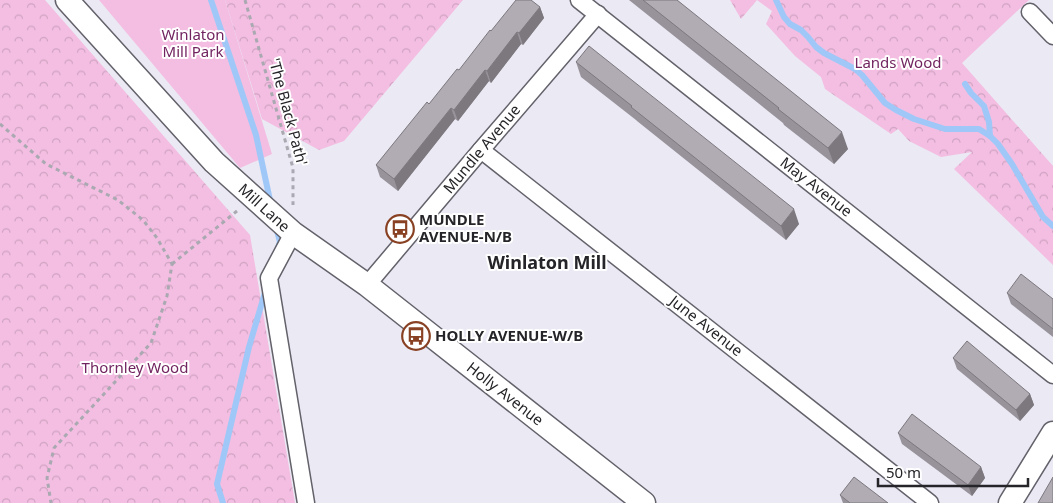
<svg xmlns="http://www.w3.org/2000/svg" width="1053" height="503" font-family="'Noto Sans',sans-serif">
  <defs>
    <pattern id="forest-crowns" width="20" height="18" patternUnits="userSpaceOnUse" patternTransform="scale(1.25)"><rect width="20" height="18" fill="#f3bee2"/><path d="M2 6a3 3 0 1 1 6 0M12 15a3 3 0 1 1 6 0" fill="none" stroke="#d0a3c2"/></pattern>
  </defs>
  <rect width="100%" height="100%" fill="#ebe9f4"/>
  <polygon fill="#f3bee2" points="99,0 225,0 272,154 240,168"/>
  <g fill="url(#forest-crowns)">
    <polygon points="0,0 45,0 250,235 295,503 0,503"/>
    <polygon points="225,0 463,0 344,141 319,150 262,119"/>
    <polygon points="730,0 1029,0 962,63 1053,166 1053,265 954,169 972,152 941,157 909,141 898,129 891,134 825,89 821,77 795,56 766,24 772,11 757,0 741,19"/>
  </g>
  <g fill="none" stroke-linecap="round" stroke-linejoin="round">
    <g stroke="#9fc8f8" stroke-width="6">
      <polyline points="211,0 256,135 271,205"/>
      <polyline points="776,0 784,17 790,24 801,30 808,37 816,47 824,53 855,69 862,75 885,103 896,110 914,119 945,129 979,129 990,136 998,144 1012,164 1043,217 1053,226"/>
      <polyline points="965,84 971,93 984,106 989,122 990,136"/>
      <polyline points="276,227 280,242 278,248"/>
      <polyline points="223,503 217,484 249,347 266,289"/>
    </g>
    <defs>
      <g id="street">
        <polyline points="579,0 1053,375"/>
        <polyline points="1030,12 1053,36"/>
        <polyline points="481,150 930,503"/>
        <polyline points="293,233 269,278 306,503"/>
        <polyline points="367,285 481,150 598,14"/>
      </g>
      <g id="secondary">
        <polyline points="67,0 214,162 293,233 367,285 644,503"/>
        <polyline points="1010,503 1053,433"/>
      </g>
    </defs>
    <use href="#street" stroke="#63616a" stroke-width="19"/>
    <use href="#secondary" stroke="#63616a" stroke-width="25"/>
    <g stroke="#aaa9b1" stroke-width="3" stroke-dasharray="4 4" stroke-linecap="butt">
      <polyline points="245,0 293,168 293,205"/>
      <polyline points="0,124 46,164 118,200 143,220 157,238 172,264 167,296 151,343 54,448 47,478 51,503"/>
      <polyline points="172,264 237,211"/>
    </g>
    <use href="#street" stroke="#fff" stroke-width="16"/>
    <use href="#secondary" stroke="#fff" stroke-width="22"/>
  </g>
  <g fill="#98939b">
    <polygon points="629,0 677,0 848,149 834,164 784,125 783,123"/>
    <polygon points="540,7 544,18 523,45 521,44 491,83 489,81 458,121 455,119 398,191 380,177 376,165 459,70"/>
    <polygon points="576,62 799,224 786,240 637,121 636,120 581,77"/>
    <polygon points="1007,293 1053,299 1053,337 1011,304"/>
    <polygon points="953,358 1030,394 1034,405 1020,421 957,369"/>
    <polygon points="898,433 981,467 985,478 972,496 902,444"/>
    <polygon points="840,495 888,503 843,503"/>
  </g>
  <g fill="#7c787e">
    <polygon points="540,7 544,18 523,45 519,33"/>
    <polygon points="517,32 521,44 491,83 487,71"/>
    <polygon points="485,70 489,81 458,121 454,110"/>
    <polygon points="451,108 455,119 398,191 394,179"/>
    <polygon points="842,132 848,149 834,164 828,148"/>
    <polygon points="794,209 799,224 786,240 781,226"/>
    <polygon points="1030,394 1034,405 1020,421 1016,410"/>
    <polygon points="981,467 985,478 972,496 968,485"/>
  </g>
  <g fill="#b1abb4" stroke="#7c787e">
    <polygon points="516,0 531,0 540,7 519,33 517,32 487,71 485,70 454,110 451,108 394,179 376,165 427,102 429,104 457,69 459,70 490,30 491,31"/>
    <polygon points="643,0 677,0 842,132 828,148 778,109 779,108"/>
    <polygon points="589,46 794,209 781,226 631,107 632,106 576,62"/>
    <polygon points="1021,274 1053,299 1053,329 1007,293"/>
    <polygon points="967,341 1030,394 1016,410 953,358"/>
    <polygon points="912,414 981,467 968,485 898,433"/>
    <polygon points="854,477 888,503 850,503 840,495"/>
    <polygon points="1053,477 1053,503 1038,503"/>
  </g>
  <defs>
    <symbol id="bus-ring" viewBox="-11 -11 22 22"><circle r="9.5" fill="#fff" stroke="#894123" stroke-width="1.5"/><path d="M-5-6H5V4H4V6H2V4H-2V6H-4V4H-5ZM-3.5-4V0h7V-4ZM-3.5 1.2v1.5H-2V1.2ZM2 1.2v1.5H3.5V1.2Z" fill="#894123"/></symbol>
  </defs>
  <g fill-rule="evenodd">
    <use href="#bus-ring" x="384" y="213" width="32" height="32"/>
    <use href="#bus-ring" x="400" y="320" width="32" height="32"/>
  </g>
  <g text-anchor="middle" stroke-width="4" stroke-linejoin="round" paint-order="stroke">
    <g font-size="15" fill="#722460" stroke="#fff">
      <text x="193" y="40">Winlaton<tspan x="193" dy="17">Mill Park</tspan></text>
      <text x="898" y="68">Lands Wood</text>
      <text x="135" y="373">Thornley Wood</text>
    </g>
    <g font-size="15" fill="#252428" stroke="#fff">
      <text transform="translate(288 112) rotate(75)" y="5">'The Black Path'</text>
      <text transform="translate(482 149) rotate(-50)" y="5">Mundle Avenue</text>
      <text transform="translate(816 187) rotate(38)" y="5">May Avenue</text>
      <text transform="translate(264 208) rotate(42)" y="5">Mill Lane</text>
      <text transform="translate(706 326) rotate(38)" y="5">June Avenue</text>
      <text transform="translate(505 394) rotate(38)" y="5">Holly Avenue</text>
    </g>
    <g font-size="15" font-weight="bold" fill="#252428" stroke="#fff" text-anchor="start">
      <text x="419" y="225">MUNDLE<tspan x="419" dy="17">AVENUE-N/B</tspan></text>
      <text x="435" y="341">HOLLY AVENUE-W/B</text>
    </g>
    <g font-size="18" font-weight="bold" fill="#252428" stroke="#fff">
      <text x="547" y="269">Winlaton Mill</text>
    </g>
  </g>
  <path d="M878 478v8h150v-8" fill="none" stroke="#252428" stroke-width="2.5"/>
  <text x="886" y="478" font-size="15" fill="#252428" stroke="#ffffff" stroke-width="4" paint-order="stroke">50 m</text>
</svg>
